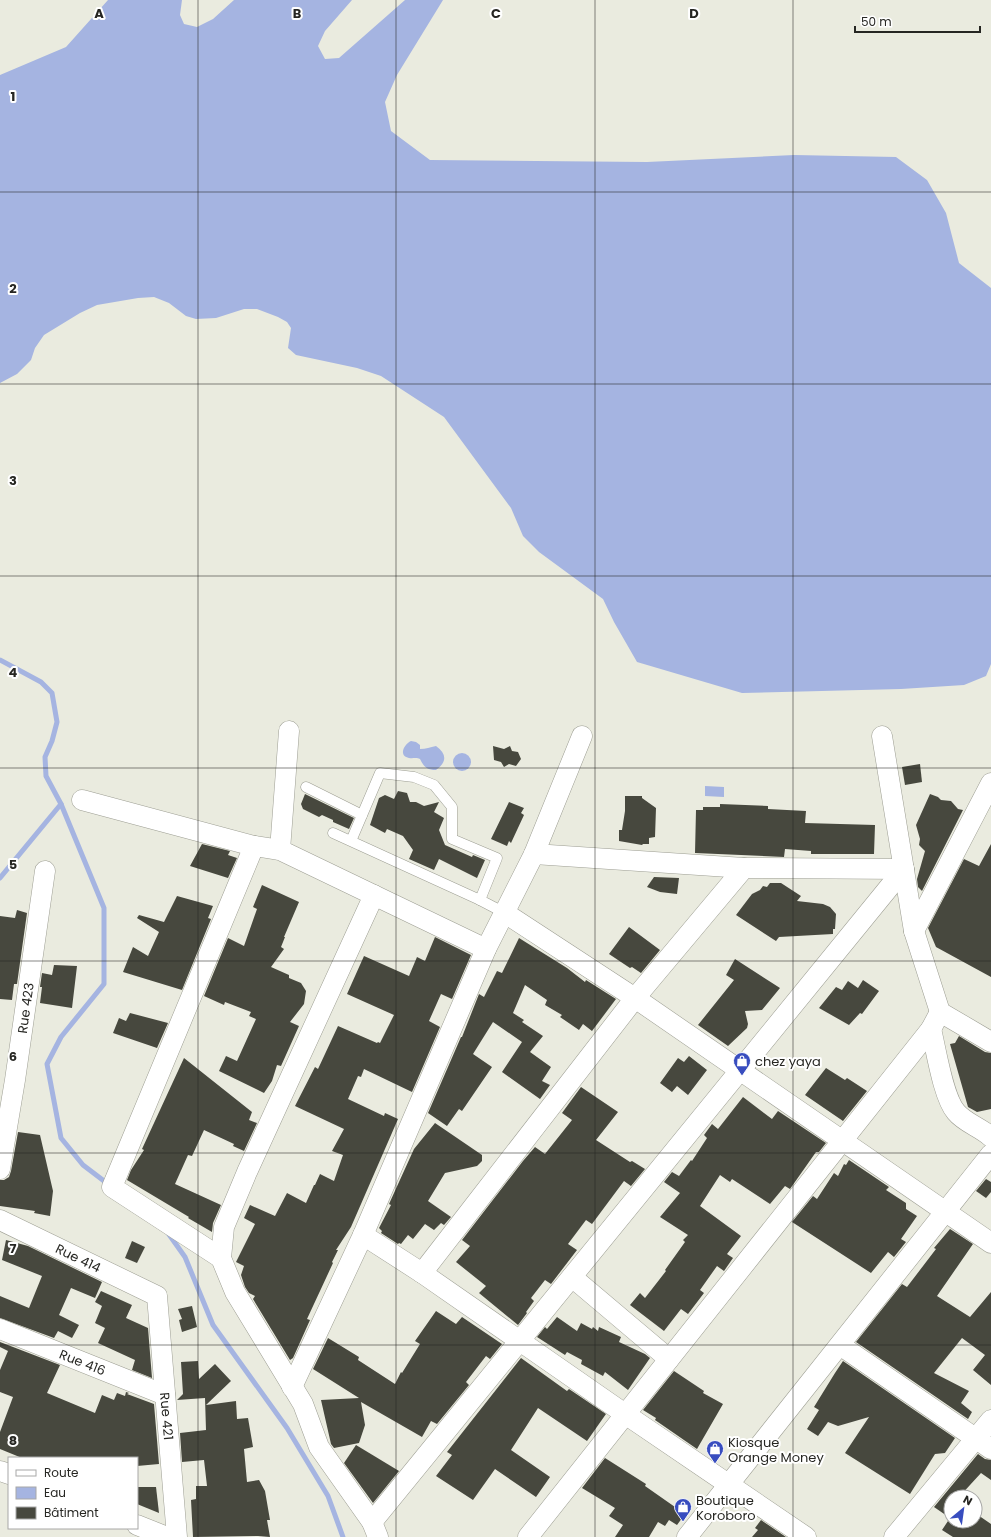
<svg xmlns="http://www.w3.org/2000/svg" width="991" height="1537" font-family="Poppins,sans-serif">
  <rect width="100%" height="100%" fill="#eaebdf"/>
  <g fill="#a5b4e1">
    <polygon points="108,0 182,0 180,15 184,24 197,27 213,19 234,0 352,0 325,31 318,46 325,59 339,58 405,0 443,0 397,75 385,102 391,131 430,160 647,162 794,155 896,157 927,180 946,213 959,263 991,288 991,664 986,676 964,685 901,689 742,693 637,662 614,622 603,599 539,552 523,536 511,508 444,417 381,376 357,368 296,355 288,348 291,328 287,322 278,317 257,309 244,309 216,318 196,319 186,316 169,303 154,297 138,298 97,305 80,313 44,335 35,348 31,360 17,374 0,383 0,75 66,47"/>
    <path d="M411 741 416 742 420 745V749C426 749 430 747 436 746 447 754 447 762 436 770 427 770 424 767 420 759 416 757 413 759 409 758 398 756 404 744 411 741Z"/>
    <circle cx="462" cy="762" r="9"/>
    <polygon points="705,786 724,787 724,797 705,796"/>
  </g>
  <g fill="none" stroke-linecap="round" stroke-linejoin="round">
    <g stroke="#a5b4e1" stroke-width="5">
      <polyline points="0,660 41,682 52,693 57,722 52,741 45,757 46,776 61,804 104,908 104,984 61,1037 47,1064 61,1138 83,1165 108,1184"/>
      <polyline points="0,878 61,804"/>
      <polyline points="168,1233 185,1257 213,1325 287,1428 328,1496 343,1537"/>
    </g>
  </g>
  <g fill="#47483e">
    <polygon points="493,746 504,749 510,746 512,751 518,752 521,759 516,766 509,764 504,767 501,762 494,760"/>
    <polygon points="920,764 922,782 905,785 902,767"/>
    <polygon points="398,791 407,793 410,802 416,802 424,806 439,802 434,812 444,818 439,830 445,845 472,857 473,855 485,860 477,878 439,859 434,870 409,859 413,850 403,836 387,829 385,833 370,825 379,798 385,795 394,799"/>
    <polygon points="305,794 354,818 349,829 333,822 333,820 322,815 319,817 303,809 301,804"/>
    <polygon points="930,794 938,797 941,800 951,801 958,809 963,810 922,891 918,887 917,879 925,851 919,845 920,839 916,825"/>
    <polygon points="625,796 642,796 642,798 656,808 655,837 649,838 649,844 643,844 642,845 619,841 619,830 622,830 625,811"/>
    <polygon points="509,802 524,808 521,813 524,815 511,843 509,841 507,846 491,839"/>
    <polygon points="720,804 768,806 768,809 806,811 805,823 875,825 874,854 811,854 811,851 785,849 784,857 695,853 696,810 703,810 703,807 720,807"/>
    <polygon points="202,844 230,851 228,855 237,858 228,878 190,866"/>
    <polygon points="991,844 991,977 936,947 928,928 964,859 979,866"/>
    <polygon points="654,877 679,878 677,894 660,892 647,887"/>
    <polygon points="770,883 781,883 801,896 797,901 823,904 830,907 836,914 835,929 833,929 833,934 779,937 776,941 736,915 752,894 760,890 763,886 767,887"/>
    <polygon points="262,885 299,902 284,937 285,937 281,947 284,949 271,967 289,975 289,978 301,983 306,991 304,1004 290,1022 299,1026 281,1066 277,1065 272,1081 264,1093 219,1071 226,1056 237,1061 256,1019 249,1016 251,1012 225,1002 224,1005 204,996 228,938 244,946 257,909 253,907"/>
    <polygon points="177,896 213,906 208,918 211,919 182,990 123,972 133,947 148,956 159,932 137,918 139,915 164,922"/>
    <polygon points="17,910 27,913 17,984 14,984 12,1000 0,999 0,916 15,918"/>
    <polygon points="629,927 660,950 641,973 632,967 630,968 609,954"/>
    <polygon points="435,937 471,955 452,999 441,994 429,1021 440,1027 412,1092 364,1069 361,1077 358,1076 348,1099 384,1116 385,1113 398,1119 351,1227 336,1250 338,1250 332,1262 333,1263 307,1319 310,1320 293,1358 290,1360 253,1299 255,1296 249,1293 245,1287 241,1275 244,1266 236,1262 255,1224 244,1218 250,1205 275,1216 287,1193 306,1203 314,1185 315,1185 320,1174 334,1181 343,1155 332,1151 344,1129 295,1106 315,1067 318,1069 338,1026 377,1043 378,1042 380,1043 394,1015 347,994 364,956 409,976 417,957 425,961"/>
    <polygon points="519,938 567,968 585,982 586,980 616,999 592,1031 583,1024 579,1030 560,1017 562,1015 545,1005 547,1000 525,985 513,1013 524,1020 522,1022 543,1036 530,1052 551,1067 542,1081 550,1085 540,1099 502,1072 522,1042 493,1022 473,1054 492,1067 462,1111 459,1109 447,1126 428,1113 461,1037 462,1037 479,994 484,997 497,971 502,973"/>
    <polygon points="735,959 780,988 762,1010 745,1011 748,1024 747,1028 728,1046 698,1025 734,980 726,975"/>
    <polygon points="54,965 77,966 72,1008 40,1003 42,987 40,987 42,973 52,975"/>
    <polygon points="863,980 879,991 862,1014 860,1013 849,1025 819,1008 836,987 842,990 848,981 858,988"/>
    <polygon points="130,1013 168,1023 157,1048 113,1033 119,1018 126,1021"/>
    <polygon points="959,1036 985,1052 991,1053 991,1109 977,1112 968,1107 950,1044 955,1043"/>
    <polygon points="689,1056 707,1070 688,1095 677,1086 672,1092 660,1083 678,1058 684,1062"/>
    <polygon points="184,1058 252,1112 249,1120 257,1123 244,1151 233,1146 234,1144 204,1130 192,1156 188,1155 175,1184 221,1205 213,1223 212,1232 188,1218 189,1217 127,1180 131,1170 144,1150 142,1149"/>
    <polygon points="826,1068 845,1080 847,1078 867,1091 843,1121 805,1095"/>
    <polygon points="581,1087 618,1112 596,1140 630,1162 632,1161 645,1169 631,1186 624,1181 592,1224 586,1220 568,1244 577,1250 551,1284 545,1280 531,1298 534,1301 526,1312 527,1313 518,1325 479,1293 486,1286 456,1262 470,1246 462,1240 523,1161 535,1147 545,1154 572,1120 562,1113"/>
    <polygon points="743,1097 772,1119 778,1111 826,1143 819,1152 816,1152 790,1189 785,1186 770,1204 732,1179 730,1182 720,1175 700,1206 741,1236 727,1254 733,1258 724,1271 717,1266 700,1290 704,1293 688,1314 681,1309 664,1331 630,1305 640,1293 645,1298 666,1271 665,1270 685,1242 683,1240 688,1235 660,1217 680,1193 664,1182 672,1172 679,1176 691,1160 692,1161 707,1138 704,1135 712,1124 718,1129"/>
    <polygon points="435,1123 482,1155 482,1161 477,1166 445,1173 428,1201 451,1217 444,1225 441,1223 434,1230 425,1224 413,1239 408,1235 401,1244 399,1243 398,1244 381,1233 382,1231 379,1228 391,1205 389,1204 414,1149"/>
    <polygon points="18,1132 40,1135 53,1191 50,1216 34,1213 35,1211 0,1206 0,1180 4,1180 9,1177 11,1171"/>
    <polygon points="849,1160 889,1187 886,1190 906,1203 906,1209 917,1216 901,1239 906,1242 894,1257 888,1252 871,1273 792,1222 813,1196 817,1199 834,1173 838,1176 844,1164 846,1165"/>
    <polygon points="986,1179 991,1182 991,1192 986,1198 976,1191"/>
    <polygon points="950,1229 973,1244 937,1296 970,1317 991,1292 991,1385 973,1370 985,1355 962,1338 934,1373 969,1391 961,1403 972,1412 968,1419 856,1342 902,1284 907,1287 936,1249 934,1248"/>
    <polygon points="6,1240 28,1246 102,1282 95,1298 71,1288 59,1315 79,1325 72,1338 58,1331 54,1338 0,1318 0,1296 29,1308 42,1276 2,1260"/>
    <polygon points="132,1241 145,1247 137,1263 125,1258"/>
    <polygon points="101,1291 132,1305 126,1318 148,1328 152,1378 132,1370 135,1360 98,1343 105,1328 95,1323 102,1306 95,1302"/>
    <polygon points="192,1306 197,1327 182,1332 179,1320 182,1319 178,1309"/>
    <polygon points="436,1311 456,1324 462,1317 502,1344 490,1359 486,1356 466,1382 469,1385 437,1424 431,1421 422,1437 361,1402 365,1425 359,1443 334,1448 331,1444 321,1400 359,1398 313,1369 328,1338 359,1357 358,1360 395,1384 401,1372 402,1373 420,1344 415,1341"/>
    <polygon points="557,1317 577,1331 581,1323 592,1329 593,1327 598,1331 599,1327 621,1337 619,1342 645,1354 650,1358 628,1390 605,1372 603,1376 581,1364 582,1360 567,1352 565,1355 537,1337 545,1327 547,1329"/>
    <polygon points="0,1342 60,1365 47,1393 95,1413 102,1395 114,1400 117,1393 125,1396 126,1392 129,1393 127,1394 154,1404 159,1464 137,1466 137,1458 22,1458 0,1449 0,1432 13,1397 0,1392 0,1370 8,1351 0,1347"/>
    <polygon points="521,1358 567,1391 569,1389 606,1414 587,1441 538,1408 511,1450 550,1477 536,1497 495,1469 473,1500 436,1476 452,1455 447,1452"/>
    <polygon points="198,1361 199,1379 215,1364 231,1381 206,1405 236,1401 237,1419 248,1418 253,1447 244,1449 247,1482 259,1480 265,1491 270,1520 267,1520 270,1537 258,1536 193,1537 191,1500 196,1499 196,1486 207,1486 204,1460 182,1462 180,1433 206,1430 205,1398 177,1400 183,1394 181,1362"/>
    <polygon points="843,1361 955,1438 945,1453 935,1454 910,1494 845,1453 869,1417 838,1426 828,1422 818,1436 807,1429 819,1410 814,1407 835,1373"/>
    <polygon points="674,1371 704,1391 703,1393 723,1404 697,1449 655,1420 656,1418 643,1410"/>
    <polygon points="356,1445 399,1471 373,1503 344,1463"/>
    <polygon points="978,1454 985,1459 991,1460 991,1480 981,1473 959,1497 951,1497 951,1521 975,1521 975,1513 991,1524 991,1537 953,1537 942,1530 950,1518 934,1507"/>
    <polygon points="605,1458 646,1484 645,1486 685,1514 677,1525 669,1520 665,1526 658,1522 649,1537 615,1537 623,1525 609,1516 615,1508 582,1488"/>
    <polygon points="137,1487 156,1487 159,1513 137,1504"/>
    <polygon points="761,1520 786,1537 752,1537 758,1530 755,1528"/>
  </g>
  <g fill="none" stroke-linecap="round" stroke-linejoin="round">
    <defs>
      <g id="lane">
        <polyline points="306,787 362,815"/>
        <polyline points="333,833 480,900 497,858 452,839 452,807 434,785 414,777 380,773 351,841"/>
        <polyline points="480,900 505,913"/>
      </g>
      <g id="street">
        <polyline points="882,736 914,931 940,1012 991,1042"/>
        <polyline points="82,800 254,846 280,850 486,949"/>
        <polyline points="280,850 289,731"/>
        <polyline points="534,854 744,868 904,869"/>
        <polyline points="374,895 247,1172 224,1227 221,1258 235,1292 303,1404 319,1447 372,1522 378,1537"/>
        <polyline points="505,913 635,998 991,1243"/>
        <polyline points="914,931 991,783"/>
        <path d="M931 1029C936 1049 943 1097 956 1112 965 1123 980 1127 991 1137"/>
        <path id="s1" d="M0 1169 15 1080 45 871"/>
        <path id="s2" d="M0 1220 157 1296 177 1537"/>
        <polyline points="363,1235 422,1273 625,1414 806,1537"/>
        <polyline points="221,1258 112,1187 254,846"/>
        <polyline points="422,1273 635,998 744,868"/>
        <polyline points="572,1277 669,1359"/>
        <path id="s3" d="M0 1329 165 1395"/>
        <polyline points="840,1345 991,1449"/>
        <polyline points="292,1387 363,1235 486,949 534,854 582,736"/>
        <polyline points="0,1471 9,1474"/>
        <polyline points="372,1522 904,869"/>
        <polyline points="137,1525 167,1537"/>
        <polyline points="528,1537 931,1029 940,1012"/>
        <polyline points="687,1537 991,1154"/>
        <polyline points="894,1537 991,1420"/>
      </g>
    </defs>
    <use href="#lane" stroke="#9d9e93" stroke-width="11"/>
    <use href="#street" stroke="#9d9e93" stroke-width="21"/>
    <use href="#lane" stroke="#fff" stroke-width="10"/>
    <use href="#street" stroke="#fff" stroke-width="20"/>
  </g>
  <path fill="none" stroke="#262622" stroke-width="1" stroke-opacity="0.55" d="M198 0V1537M396 0V1537M595 0V1537M793 0V1537M0 192H991M0 384H991M0 576H991M0 768H991M0 961H991M0 1153H991M0 1345H991"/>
  <defs>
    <symbol id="shop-pin" viewBox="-11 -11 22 30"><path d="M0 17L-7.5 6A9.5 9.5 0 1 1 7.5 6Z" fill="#384dbf" stroke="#fff"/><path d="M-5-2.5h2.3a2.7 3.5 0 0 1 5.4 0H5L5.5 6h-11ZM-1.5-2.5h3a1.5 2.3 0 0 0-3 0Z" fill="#fff"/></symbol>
  </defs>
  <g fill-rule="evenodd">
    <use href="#shop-pin" x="732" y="1051" width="20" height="27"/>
    <use href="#shop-pin" x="705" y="1439" width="20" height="27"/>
    <use href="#shop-pin" x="673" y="1497" width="20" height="27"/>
  </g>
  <g text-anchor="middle" stroke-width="4" stroke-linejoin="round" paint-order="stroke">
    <g font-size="13" fill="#262622" stroke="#fff">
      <text dy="5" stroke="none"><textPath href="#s1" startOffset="163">Rue 423</textPath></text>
      <text dy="5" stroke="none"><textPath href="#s2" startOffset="87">Rue 414</textPath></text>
      <text dy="5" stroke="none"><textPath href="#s3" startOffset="89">Rue 416</textPath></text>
      <text dy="5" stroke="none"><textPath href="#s2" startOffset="295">Rue 421</textPath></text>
    </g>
    <g font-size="13" fill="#262622" stroke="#fff" text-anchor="start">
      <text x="755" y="1066">chez yaya</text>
      <text x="728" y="1447">Kiosque<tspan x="728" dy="15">Orange Money</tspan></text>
      <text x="696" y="1505">Boutique<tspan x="696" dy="15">Koroboro</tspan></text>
    </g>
  </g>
  <g font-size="13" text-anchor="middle" font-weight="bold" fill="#262622" stroke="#fff" stroke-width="4" stroke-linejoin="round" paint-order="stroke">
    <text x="99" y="18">A</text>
    <text x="297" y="18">B</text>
    <text x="496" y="18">C</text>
    <text x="694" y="18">D</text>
    <text x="13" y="101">1</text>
    <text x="13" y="293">2</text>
    <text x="13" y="485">3</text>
    <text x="13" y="677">4</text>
    <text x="13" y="869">5</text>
    <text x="13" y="1061">6</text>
    <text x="13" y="1253">7</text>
    <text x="13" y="1445">8</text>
  </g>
  <rect x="8" y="1457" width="130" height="72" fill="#ffffff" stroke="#a8a8a7"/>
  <rect x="16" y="1470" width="20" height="6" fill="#ffffff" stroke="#a8a8a7"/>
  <text x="44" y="1477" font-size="12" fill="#262622">Route</text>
  <rect x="16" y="1487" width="20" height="12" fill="#a5b4e1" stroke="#a8a8a7"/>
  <text x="44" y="1497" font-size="12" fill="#262622">Eau</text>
  <rect x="16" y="1507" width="20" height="12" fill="#47483e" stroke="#a8a8a7"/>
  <text x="44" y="1517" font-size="12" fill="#262622">Bâtiment</text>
  <g transform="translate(963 1509) rotate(29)"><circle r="19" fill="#ffffff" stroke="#a8a8a7"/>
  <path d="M0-3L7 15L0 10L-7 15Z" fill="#384dbf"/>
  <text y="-6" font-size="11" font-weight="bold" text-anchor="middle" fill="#262622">N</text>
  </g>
  <path d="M855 26v6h125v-6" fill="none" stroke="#262622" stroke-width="2"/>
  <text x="861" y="26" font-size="12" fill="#262622" stroke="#ffffff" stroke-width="3" paint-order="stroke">50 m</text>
</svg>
